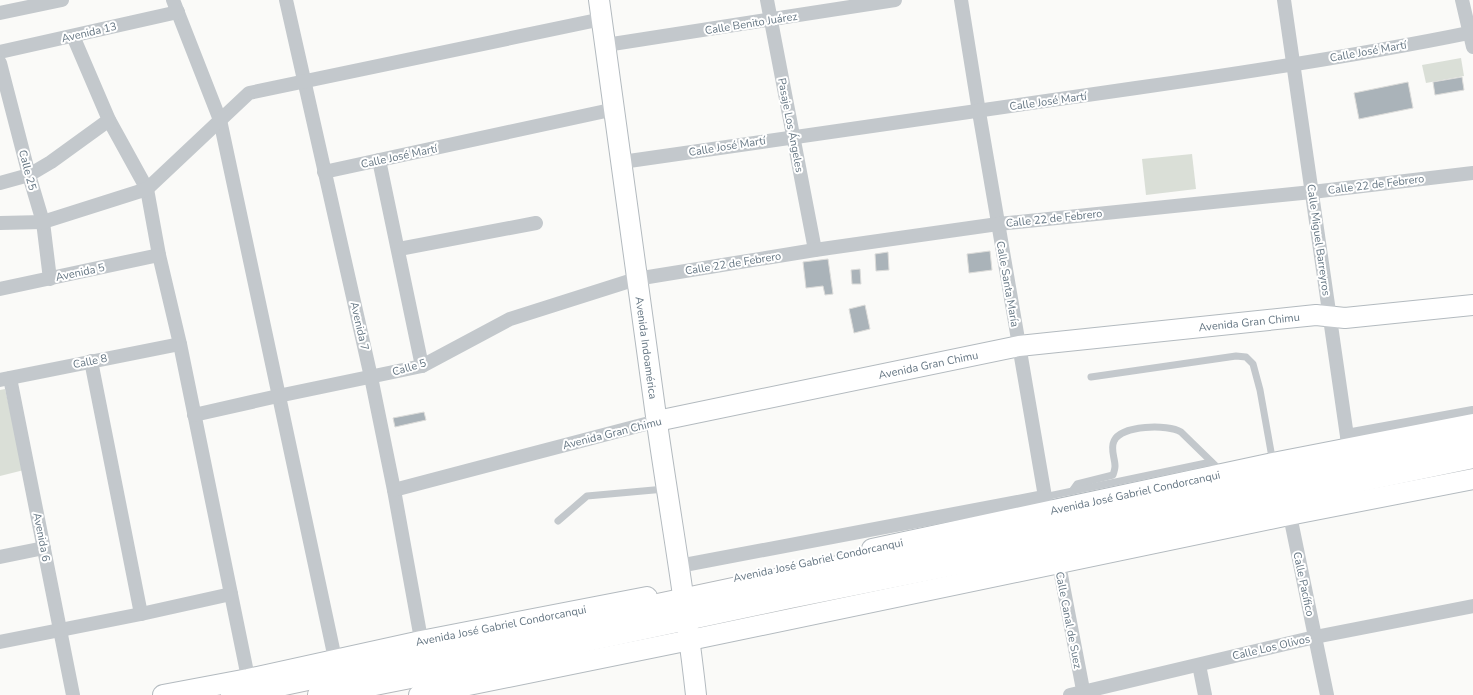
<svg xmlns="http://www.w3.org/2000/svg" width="1473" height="695" font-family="'Nunito Sans',sans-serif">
  <rect width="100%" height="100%" fill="#fafaf8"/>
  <g fill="#dadfd7">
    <polygon points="1461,58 1464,76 1426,83 1422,65"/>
    <polygon points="1192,154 1196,189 1146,195 1142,159"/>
    <polygon points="5,389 24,470 0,476 0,390"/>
  </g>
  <g fill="#aab3b9" stroke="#dcdcda">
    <polygon points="1462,77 1464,90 1435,95 1433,82"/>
    <polygon points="1408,82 1413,108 1359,119 1354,93"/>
    <polygon points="990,251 992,270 969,273 967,254"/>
    <polygon points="888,252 889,270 876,271 875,254"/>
    <polygon points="828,259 833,294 825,295 823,286 806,288 803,262"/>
    <polygon points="860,269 861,284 852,284 851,270"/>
    <polygon points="865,305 870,329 854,333 849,309"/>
    <polygon points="424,412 426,420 395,427 393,418"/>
  </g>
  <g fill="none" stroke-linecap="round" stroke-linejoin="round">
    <defs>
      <g id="secondary">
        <path id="s1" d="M599 0C619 138 636 277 656 416 669 509 686 601 696 695"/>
        <path id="s2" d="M657 421 1019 346 1316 315 1345 318 1473 305"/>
        <path id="s3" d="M872 549 1273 463 1473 424"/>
        <path id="s4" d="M163 695 248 679 421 641 647 597"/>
        <polyline points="419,695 690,640 1289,515 1473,479"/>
      </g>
      <g id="highway">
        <polyline points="232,695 890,556 1050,528 1473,436"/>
        <polyline points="319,695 466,666 790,597 1055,544 1473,457"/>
      </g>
    </defs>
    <use href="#secondary" stroke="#b3babf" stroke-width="22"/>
    <use href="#highway" stroke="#b4b9bd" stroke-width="24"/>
    <g stroke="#c3c8cc" stroke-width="7">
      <polyline points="1091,377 1236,356 1246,357 1253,364 1260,390 1273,463"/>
      <path d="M1072 491 1077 484 1113 475C1114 472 1115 469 1115 466 1115 458 1110 449 1114 441 1121 425 1168 424 1181 432L1221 471"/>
      <polyline points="1044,497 1211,462"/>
      <polyline points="558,521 587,496 665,489"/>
    </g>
    <g stroke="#c3c8cc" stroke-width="14">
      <polyline points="173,0 220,120 337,668"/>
      <polyline points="286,0 371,377 394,490 423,650"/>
      <polyline points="767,0 815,250"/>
      <polyline points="961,0 979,112 1049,520"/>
      <polyline points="1284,0 1350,457"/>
      <polyline points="1462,0 1473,47"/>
      <polyline points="0,13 62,0"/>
      <polyline points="73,36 109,120 147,189 159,255 180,344 250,687"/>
      <polyline points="606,45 895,0"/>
      <polyline points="0,52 178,12"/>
      <polyline points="0,63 29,175 43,222 50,279"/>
      <polyline points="379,160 422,366"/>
      <path d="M622 162C793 136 965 114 1136 88 1249 72 1361 55 1473 32"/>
      <polyline points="324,172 615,109"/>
      <polyline points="0,183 29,175 51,162 109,120"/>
      <polyline points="0,223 43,222 147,189 249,93 602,19"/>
      <polyline points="399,249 536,223"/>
      <polyline points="0,289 159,255"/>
      <polyline points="91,361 141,614"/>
      <polyline points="10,378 73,695"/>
      <polyline points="0,380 180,344"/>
      <polyline points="194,415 278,396 422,366 510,319 636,279 815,250 998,224 1312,192 1473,173"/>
      <polyline points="1347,436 1473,413"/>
      <polyline points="394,490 657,421"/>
      <polyline points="1288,506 1327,695"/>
      <polyline points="1057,554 1084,695"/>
      <polyline points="0,557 44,548"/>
      <polyline points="679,566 1044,497"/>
      <polyline points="0,642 141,614 231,594"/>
      <polyline points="1199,665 1205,695"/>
      <polyline points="1070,695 1315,637 1473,606"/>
    </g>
    <use href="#secondary" stroke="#fff" stroke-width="20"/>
    <use href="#highway" stroke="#fff" stroke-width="22"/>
  </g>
  <g text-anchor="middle" stroke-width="4" stroke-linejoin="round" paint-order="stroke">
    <g font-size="11" fill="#657683" stroke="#fff">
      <text transform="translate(751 23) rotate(-9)" y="4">Calle Benito Juárez</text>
      <text transform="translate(89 32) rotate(-13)" y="4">Avenida 13</text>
      <text transform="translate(1368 51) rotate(-10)" y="4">Calle José Martí</text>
      <text transform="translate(1048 101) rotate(-8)" y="4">Calle José Martí</text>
      <text transform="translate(791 125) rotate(79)" y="4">Pasaje Los Ángeles</text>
      <text transform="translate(727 146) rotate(-9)" y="4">Calle José Martí</text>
      <text transform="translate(399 156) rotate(-12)" y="4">Calle José Martí</text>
      <text transform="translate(28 170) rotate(75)" y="4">Calle 25</text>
      <text transform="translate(1376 184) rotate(-7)" y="4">Calle 22 de Febrero</text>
      <text transform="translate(1054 218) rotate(-6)" y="4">Calle 22 de Febrero</text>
      <text transform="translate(1319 240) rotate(82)" y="4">Calle Miguel Barreyros</text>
      <text transform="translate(733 263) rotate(-9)" y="4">Calle 22 de Febrero</text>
      <text transform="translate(80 272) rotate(-12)" y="4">Avenida 5</text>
      <text transform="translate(1008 284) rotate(80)" y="4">Calle Santa María</text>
      <text dy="4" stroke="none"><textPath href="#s2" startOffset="601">Avenida Gran Chimu</textPath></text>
      <text transform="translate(360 326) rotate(77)" y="4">Avenida 7</text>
      <text dy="4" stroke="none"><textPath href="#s1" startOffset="351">Avenida Indoamérica</textPath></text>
      <text transform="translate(90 361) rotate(-11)" y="4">Calle 8</text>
      <text dy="4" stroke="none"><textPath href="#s2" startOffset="277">Avenida Gran Chimu</textPath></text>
      <text transform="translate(409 367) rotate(-16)" y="4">Calle 5</text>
      <text transform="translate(612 433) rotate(-14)" y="4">Avenida Gran Chimu</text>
      <text dy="4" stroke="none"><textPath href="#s3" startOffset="269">Avenida José Gabriel Condorcanqui</textPath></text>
      <text transform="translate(42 537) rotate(79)" y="4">Avenida 6</text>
      <text transform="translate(818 560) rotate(-12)" y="4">Avenida José Gabriel Condorcanqui</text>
      <text transform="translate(1304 584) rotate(78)" y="4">Calle Pacífico</text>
      <text transform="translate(1069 620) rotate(79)" y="4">Calle Canal de Suez</text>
      <text dy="4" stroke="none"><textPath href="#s4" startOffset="345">Avenida José Gabriel Condorcanqui</textPath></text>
      <text transform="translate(1271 647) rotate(-13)" y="4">Calle Los Olivos</text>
    </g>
  </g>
</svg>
